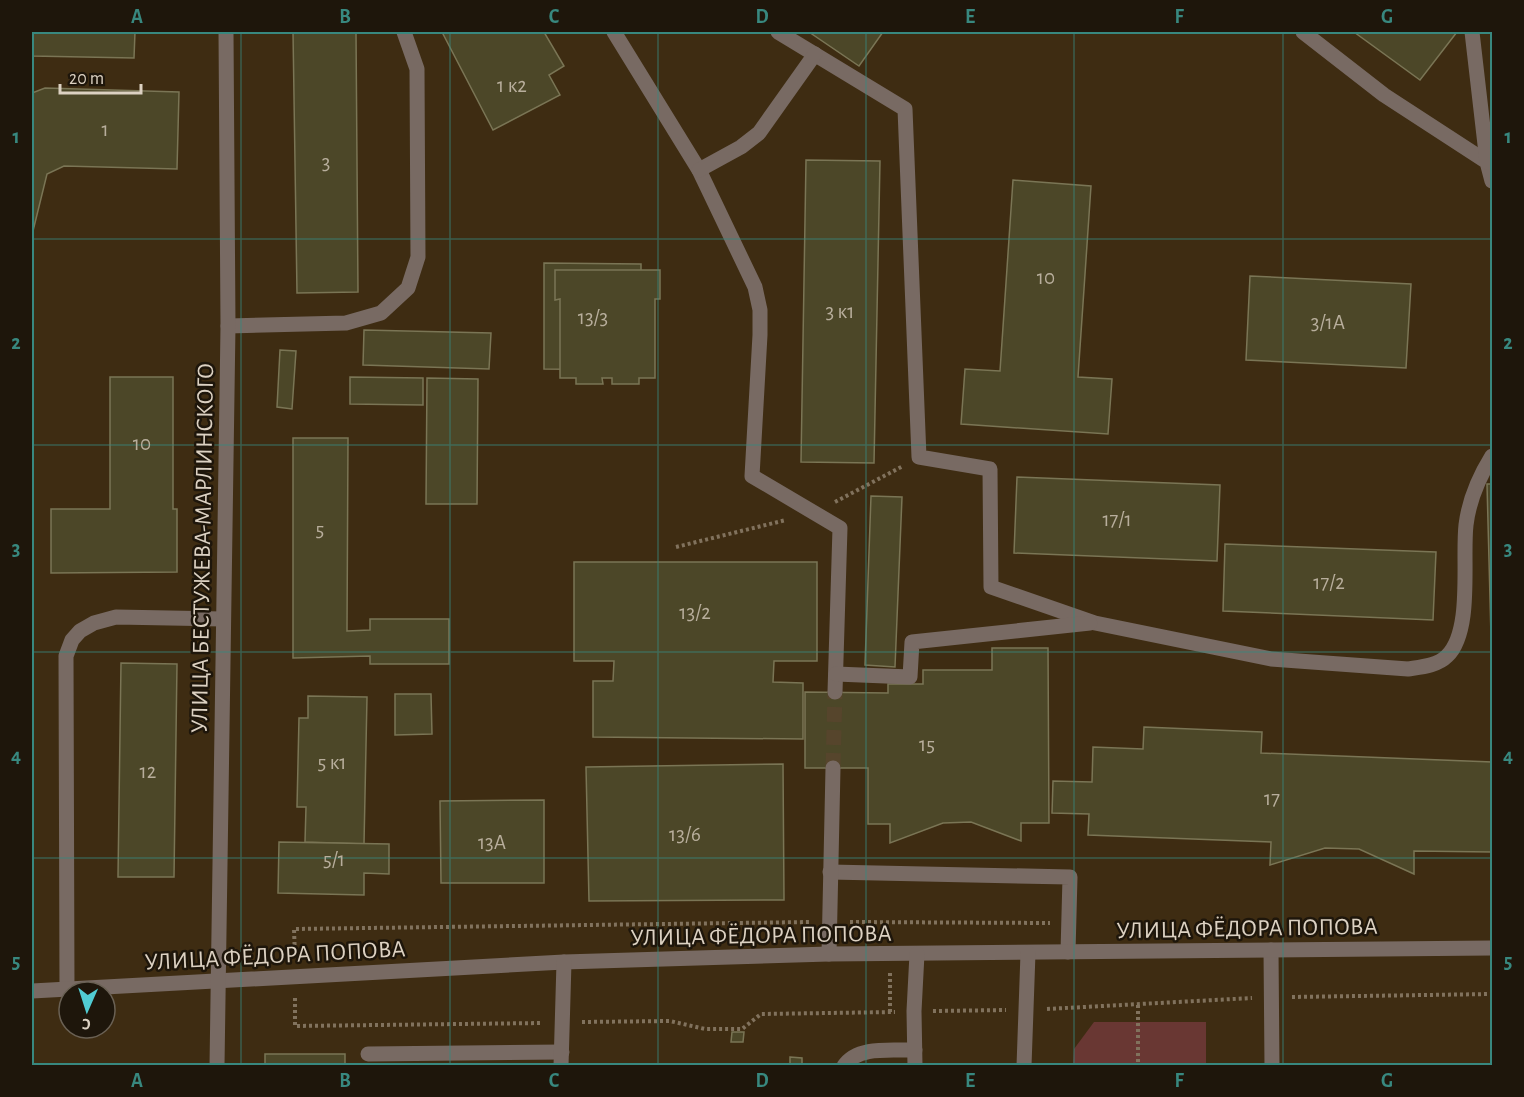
<svg xmlns="http://www.w3.org/2000/svg" width="1524" height="1097" font-family="'Alegreya Sans',sans-serif">
  <rect width="100%" height="100%" fill="#3e2c12"/>
  <polygon fill="#693733" points="1094,1022 1206,1022 1206,1065 1073,1065 1074,1049"/>
  <g fill="#4c4728" stroke="#7a7555" stroke-width="1.5">
    <polygon points="32,32 135,32 134,58 32,56"/>
    <polygon points="293,32 356,32 358,292 297,293"/>
    <polygon points="442,32 544,32 564,66 549,75 560,95 493,130"/>
    <polygon points="809,32 883,32 859,66"/>
    <polygon points="1354,32 1457,32 1420,80"/>
    <polygon points="45,88 179,92 177,169 64,166 47,174 32,235 32,93"/>
    <polygon points="806,160 880,161 874,463 801,462"/>
    <polygon points="1013,180 1091,186 1078,377 1112,379 1108,434 961,424 965,369 1000,371"/>
    <polygon points="544,263 641,264 641,370 544,369"/>
    <polygon points="555,270 660,270 660,299 655,299 655,378 639,378 639,384 612,384 612,378 602,378 603,384 576,384 576,378 560,378 560,299 555,300"/>
    <polygon points="1250,276 1411,284 1406,368 1246,360"/>
    <polygon points="364,330 491,333 489,369 363,365"/>
    <polygon points="280,350 296,351 292,409 277,407"/>
    <polygon points="110,377 173,377 173,509 177,509 177,572 51,573 51,509 110,509"/>
    <polygon points="350,377 423,378 423,405 350,404"/>
    <polygon points="427,378 478,379 477,504 426,504"/>
    <polygon points="293,438 348,438 347,631 370,630 370,619 449,619 449,664 370,664 370,656 293,658"/>
    <polygon points="1017,477 1220,485 1217,561 1014,553"/>
    <polygon points="1487,484 1492,484 1492,675"/>
    <polygon points="871,496 902,497 895,667 865,665"/>
    <polygon points="1225,544 1436,552 1433,620 1223,611"/>
    <polygon points="574,562 817,562 817,661 774,661 773,682 803,683 803,739 593,737 593,681 613,681 614,661 574,661"/>
    <polygon points="992,648 1048,648 1049,823 1021,823 1021,841 971,822 943,823 890,843 890,824 868,824 868,768 805,768 805,692 888,693 888,684 923,684 923,670 992,670"/>
    <polygon points="121,663 177,664 174,877 118,877"/>
    <polygon points="395,694 431,694 432,734 395,735"/>
    <polygon points="308,696 367,697 364,844 305,842 306,807 297,807 299,718 308,718"/>
    <polygon points="1144,727 1262,732 1261,753 1492,762 1492,852 1414,851 1414,874 1359,849 1325,848 1270,865 1271,842 1088,835 1089,814 1052,813 1053,781 1092,782 1093,747 1143,749"/>
    <polygon points="783,764 784,900 589,901 586,767"/>
    <polygon points="544,800 544,883 441,883 440,801"/>
    <polygon points="279,842 389,844 389,874 364,873 364,895 278,893"/>
    <polygon points="732,1032 744,1032 743,1042 731,1042"/>
    <rect x="265" y="1054" width="80" height="12"/>
    <polygon points="790,1057 802,1058 802,1066 790,1066"/>
    <polygon points="1492,1064 1492,1066 1333,1066"/>
  </g>
  <g fill="none" stroke-linecap="round" stroke-linejoin="round">
    <polyline stroke="#56452c" stroke-width="15" stroke-dasharray="15 8" stroke-linecap="butt" points="833,768 835,692"/>
    <g stroke="#81725d" stroke-width="4" stroke-dasharray="3 3" stroke-linecap="butt">
      <polyline points="835,502 903,466"/>
      <polyline points="676,547 786,520"/>
      <polyline points="850,922 1050,923"/>
      <polyline points="295,957 294,929 810,922"/>
      <polyline points="890,973 890,1012"/>
      <polyline points="1292,997 1492,994"/>
      <polyline points="295,998 295,1026 542,1023"/>
      <polyline points="1138,1005 1138,1066"/>
      <polyline points="1047,1009 1252,998"/>
      <polyline points="933,1011 1006,1010"/>
      <polyline points="582,1022 670,1021 705,1029 742,1029 761,1014 895,1012"/>
    </g>
    <g stroke="#786a63" stroke-width="15">
      <polyline points="614,32 699,170 755,287 760,310 760,335 752,476 840,528 835,692"/>
      <path d="M778 32 905 109 919 457 990 469 991 587 1095 623 1271 659 1408 669C1421 667 1437 666 1447 656 1473 631 1462 559 1466 525 1469 500 1479 477 1492 456"/>
      <polyline points="1303,32 1384,95 1487,162 1492,181"/>
      <polyline points="1472,32 1487,162 1492,162"/>
      <polyline points="699,170 741,147 759,133 815,54"/>
      <polyline points="228,326 346,323 381,313 408,288 418,257 417,69 404,32"/>
      <polyline points="836,674 910,677 912,642 1090,623"/>
      <polyline points="830,872 1070,877 1068,952"/>
      <polyline points="1271,950 1272,1066"/>
      <polyline points="829,954 833,768"/>
      <polyline points="67,989 66,656 72,640 80,631 94,623 116,617 223,619"/>
      <polyline points="32,991 564,962 829,954 1492,948"/>
      <polyline points="368,1054 562,1052"/>
      <polyline points="217,1066 228,326 226,32"/>
      <polyline points="561,1066 564,962"/>
      <path d="M844 1066C858 1045 893 1051 915 1050"/>
      <polyline points="915,1066 914,1011 917,954"/>
      <polyline points="1024,1066 1028,953"/>
    </g>
  </g>
  <path fill="none" stroke="#38887f" stroke-width="1.5" stroke-opacity="0.55" d="M241 32V1066M450 32V1066M658 32V1066M866 32V1066M1074 32V1066M1283 32V1066M32 239H1492M32 445H1492M32 652H1492M32 858H1492"/>
  <g text-anchor="middle" stroke-width="5" stroke-linejoin="round" paint-order="stroke">
    <g font-size="21" fill="#b8ae9c">
      <text x="512" y="92">1 к2</text>
      <text x="105" y="136">1</text>
      <text x="326" y="169">3</text>
      <text x="1046" y="284">10</text>
      <text x="840" y="318">3 к1</text>
      <text x="593" y="324">13/3</text>
      <text x="1328" y="329">3/1А</text>
      <text x="142" y="450">10</text>
      <text x="1117" y="526">17/1</text>
      <text x="320" y="536">5</text>
      <text x="1329" y="589">17/2</text>
      <text x="695" y="619">13/2</text>
      <text x="927" y="751">15</text>
      <text x="332" y="769">5 к1</text>
      <text x="148" y="778">12</text>
      <text x="1272" y="805">17</text>
      <text x="685" y="841">13/6</text>
      <text x="492" y="849">13А</text>
      <text x="334" y="866">5/1</text>
    </g>
    <g font-size="24" fill="#dcd1c2" stroke="#1e160b">
      <text transform="translate(202 548) rotate(-89)" y="8">УЛИЦА БЕСТУЖЕВА-МАРЛИНСКОГО</text>
      <text transform="translate(1247 928) rotate(-1)" y="8">УЛИЦА ФЁДОРА ПОПОВА</text>
      <text transform="translate(761 935) rotate(-1)" y="8">УЛИЦА ФЁДОРА ПОПОВА</text>
      <text transform="translate(275 955) rotate(-3)" y="8">УЛИЦА ФЁДОРА ПОПОВА</text>
    </g>
  </g>
  <rect width="1524" height="1097" fill="none" stroke="#1e160b" stroke-width="66"/>
  <g transform="translate(87 1010) rotate(183)"><circle r="28" fill="#1e160b" stroke="#6a6154" stroke-width="1.5"/>
  <path d="M0-4.5L10 22L0 15L-10 22Z" fill="#51ccd3"/>
  <text y="-9" font-size="16" font-weight="bold" text-anchor="middle" fill="#dcd1c2">С</text>
  </g>
  <path d="M60 84v9h81v-9" fill="none" stroke="#dcd1c2" stroke-width="3"/>
  <text x="69" y="84" font-size="18" fill="#dcd1c2" stroke="#1e160b" stroke-width="4.5" paint-order="stroke">20 m</text>
  <rect x="33" y="33" width="1458" height="1031" fill="none" stroke="#38887f" stroke-width="2"/>
  <g font-size="20" text-anchor="middle" font-weight="bold" fill="#38887f">
    <text x="137" y="23">A</text>
    <text x="345" y="23">B</text>
    <text x="554" y="23">C</text>
    <text x="762" y="23">D</text>
    <text x="970" y="23">E</text>
    <text x="1179" y="23">F</text>
    <text x="1387" y="23">G</text>
    <text x="16" y="143">1</text>
    <text x="1508" y="143">1</text>
    <text x="16" y="349">2</text>
    <text x="1508" y="349">2</text>
    <text x="16" y="555">3</text>
    <text x="1508" y="555">3</text>
    <text x="16" y="762">4</text>
    <text x="1508" y="762">4</text>
    <text x="16" y="968">5</text>
    <text x="1508" y="968">5</text>
    <text x="137" y="1087">A</text>
    <text x="345" y="1087">B</text>
    <text x="554" y="1087">C</text>
    <text x="762" y="1087">D</text>
    <text x="970" y="1087">E</text>
    <text x="1179" y="1087">F</text>
    <text x="1387" y="1087">G</text>
  </g>
</svg>
